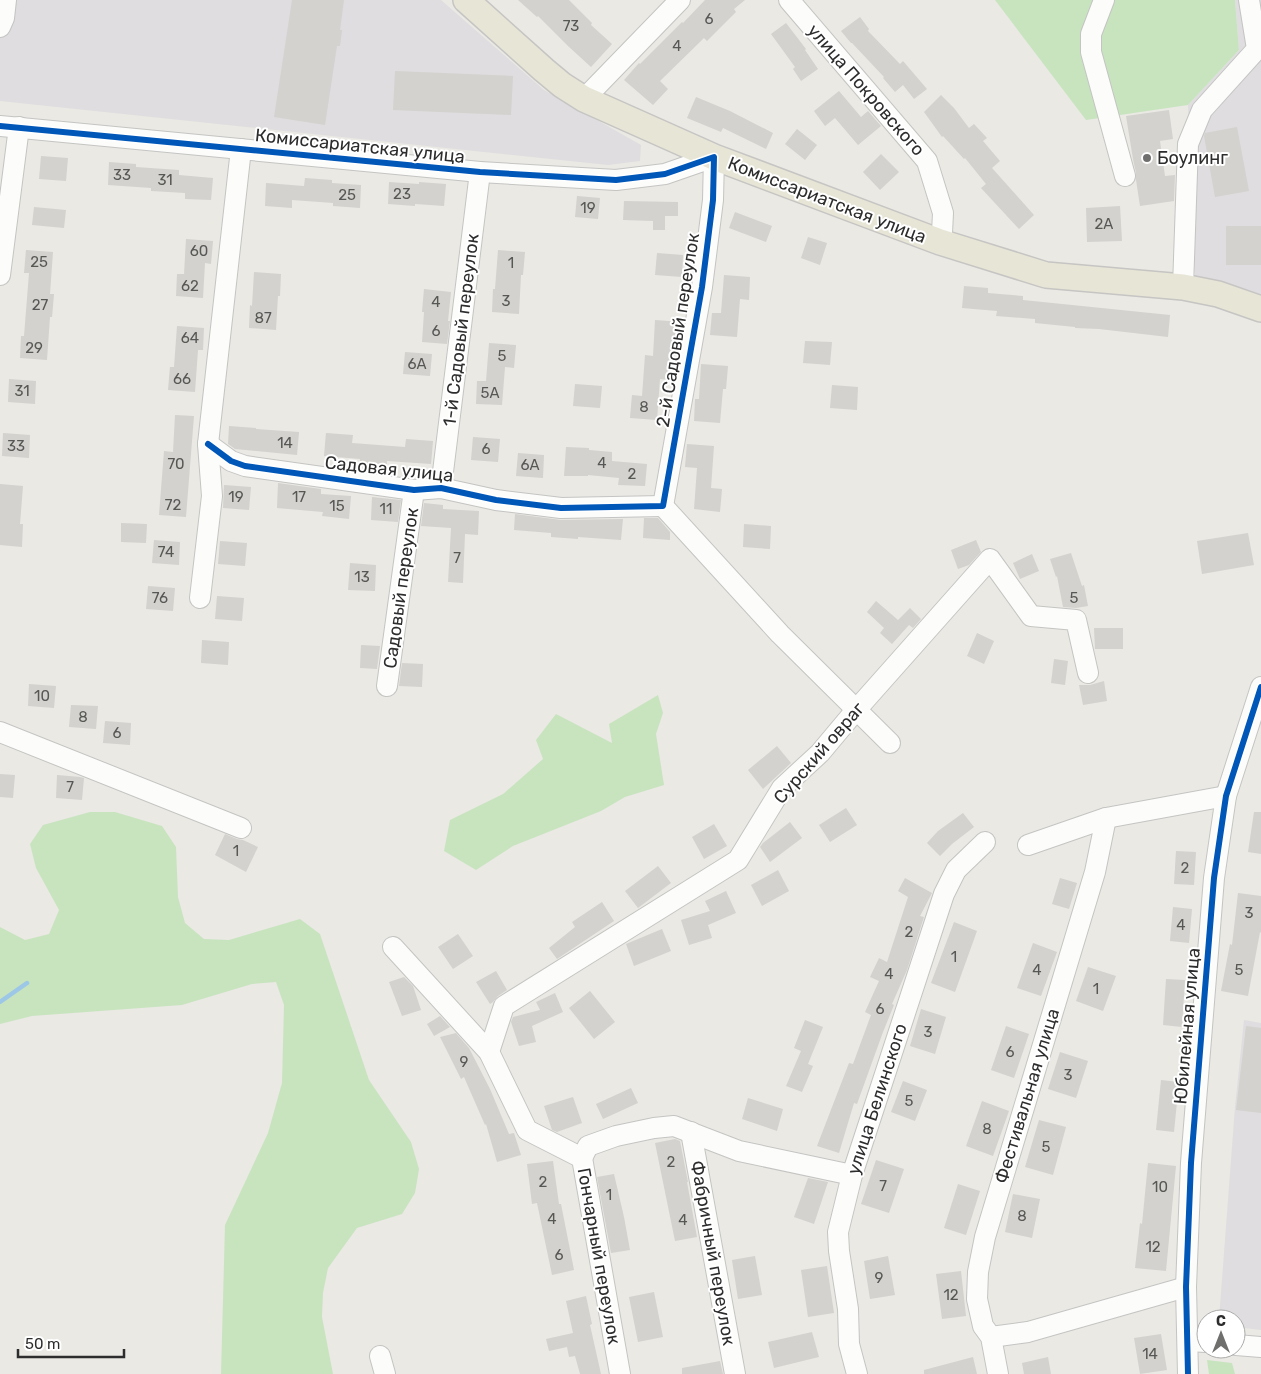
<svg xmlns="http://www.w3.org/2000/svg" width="1261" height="1374" font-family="Rubik,sans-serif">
  <rect width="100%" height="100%" fill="#eae9e4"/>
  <g fill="#dfdddf">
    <polygon points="0,0 441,0 544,90 641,145 640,161 608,165 0,101"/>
    <polygon points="1235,0 1261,0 1261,299 1195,278 1188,105 1239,50"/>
    <polygon points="1244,1020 1261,1023 1261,1330 1236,1327 1236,1319 1219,1319 1235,1107"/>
  </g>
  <g fill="#c8e4bf">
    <polygon points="995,0 1235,0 1239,50 1188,105 1086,120"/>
    <polygon points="658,695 663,713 656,734 664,785 625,797 601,811 513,846 476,870 444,851 450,820 503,794 543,759 536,740 556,714 612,743 609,724"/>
    <polygon points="90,812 115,812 162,826 176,847 178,897 185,923 204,939 229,940 300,919 320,934 369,1080 411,1142 419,1169 415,1193 402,1214 357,1228 328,1268 323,1293 322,1317 333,1374 221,1374 225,1225 268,1133 282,1083 284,1005 276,982 252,984 182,1005 32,1016 0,1024 0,927 25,940 49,934 59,910 36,868 30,844 43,825"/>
    <polygon points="1207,1360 1232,1363 1235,1374 1209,1374"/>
  </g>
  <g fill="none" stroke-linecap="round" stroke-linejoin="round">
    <polyline stroke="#9dc7e6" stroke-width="4.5" points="0,1002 27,983"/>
  </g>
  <g fill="#d3d2ce">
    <polygon points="292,0 344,0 340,30 342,30 340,46 337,46 325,125 274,117"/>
    <polygon points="518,0 569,0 592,23 591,25 612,44 591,67 568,46 538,16 537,17"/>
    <polygon points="705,0 745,0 734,9 736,12 707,41 704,38 660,81 668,89 653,105 624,80 639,63 640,64 682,22 683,23"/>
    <polygon points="860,17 869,29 868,31 900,64 903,61 927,89 914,99 903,85 895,92 883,78 884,77 852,43 851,43 841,31"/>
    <polygon points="786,23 806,49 805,50 818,69 801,81 793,69 795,67 771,34"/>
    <polygon points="395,71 513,76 511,115 393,110"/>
    <polygon points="839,91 861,117 868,111 881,126 858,145 835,118 825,126 814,111"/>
    <polygon points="941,95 954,108 969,128 974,124 987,138 983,141 1000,161 992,168 1034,215 1019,229 981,188 986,184 965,158 964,159 943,136 942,137 924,112"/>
    <polygon points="696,97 730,111 773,133 766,149 723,128 721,132 687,118"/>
    <polygon points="1169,110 1173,139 1160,141 1165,176 1175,175 1174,201 1140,206 1136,180 1136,173 1133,159 1126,116"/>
    <polygon points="1237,127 1249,191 1215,197 1204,136 1205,133"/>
    <polygon points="797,129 817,145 805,160 785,144"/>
    <polygon points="881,154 899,172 880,190 863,172"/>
    <polygon points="41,156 68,158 66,181 39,179"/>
    <polygon points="109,162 136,164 136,167 179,170 179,175 213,178 211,200 185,199 185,193 151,191 151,188 108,185"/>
    <polygon points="305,178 332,180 332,183 361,185 360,208 333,206 333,203 292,200 292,208 265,206 266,183 304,186"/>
    <polygon points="389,182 419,184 419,182 446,184 444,206 415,204 415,206 388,204"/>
    <polygon points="577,196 600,198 598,219 575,217"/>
    <polygon points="624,201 678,202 678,216 665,216 665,230 653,230 653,221 623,220"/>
    <polygon points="1120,206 1122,241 1087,242 1086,208"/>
    <polygon points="34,207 66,210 64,228 32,225"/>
    <polygon points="735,212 772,226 766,242 729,228"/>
    <rect x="1226" y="226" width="35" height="39"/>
    <polygon points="808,237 827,243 820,265 801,258"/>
    <polygon points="186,239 213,241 211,264 205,263 203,298 176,296 177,274 184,274"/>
    <polygon points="26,250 53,252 50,294 54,294 52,317 50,317 47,360 20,358 21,336 24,336 29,273 24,273"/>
    <polygon points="498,250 525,252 523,275 521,275 519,314 492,312 493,289 495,289"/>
    <polygon points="657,253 683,255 682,277 655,275"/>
    <polygon points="254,272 281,274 280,296 278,296 276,330 249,328 250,305 252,306"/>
    <polygon points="724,275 750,277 749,300 740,299 737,337 710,335 712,313 721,313"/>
    <polygon points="964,286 988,288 988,293 1023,296 1023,300 1170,315 1168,337 1099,329 1075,328 1075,327 1035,323 1035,319 996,316 997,311 962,308"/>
    <polygon points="424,289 451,292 448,321 450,321 447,344 422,342 424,312 422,312"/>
    <polygon points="655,320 682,322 680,344 673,344 671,380 660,379 657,420 630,418 632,395 642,396 645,355 653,356"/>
    <polygon points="177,326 204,328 203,350 198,350 195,392 168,390 170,367 174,367"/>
    <polygon points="805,341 832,342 830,365 803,363"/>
    <polygon points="489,343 516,345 514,368 505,367 502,405 476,404 477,381 486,381"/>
    <polygon points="405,352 432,354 430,376 403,374"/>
    <polygon points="701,364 728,366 726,389 723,389 720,423 694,421 695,399 699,399"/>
    <polygon points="9,379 36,381 35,404 8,402"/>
    <polygon points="575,384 602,386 600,408 573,406"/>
    <polygon points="832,385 858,387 857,410 830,408"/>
    <polygon points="175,415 194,416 186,517 159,515 164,451 173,452"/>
    <polygon points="229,426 256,428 256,429 299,432 297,455 235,449 228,444"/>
    <polygon points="3,433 30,435 29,458 2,456"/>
    <polygon points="326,433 353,435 352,443 405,447 406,439 433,441 431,464 387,461 387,468 360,466 360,459 324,456"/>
    <polygon points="473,437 500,439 498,462 471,460"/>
    <polygon points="687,444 714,446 711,488 722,489 720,512 694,509 697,468 685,467"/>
    <polygon points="566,447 589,448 589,450 612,452 612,461 647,464 645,486 618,485 619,478 588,475 588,476 564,476"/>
    <polygon points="518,453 544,455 543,478 516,476"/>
    <polygon points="278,483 321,489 321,494 351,496 349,519 322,516 323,512 277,508"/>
    <polygon points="0,484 23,486 20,524 23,524 22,547 0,545"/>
    <polygon points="224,485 251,487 249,510 223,508"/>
    <polygon points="372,497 401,500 398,522 371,520"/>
    <polygon points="424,503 443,505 443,509 479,511 478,535 465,534 463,583 448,582 451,528 421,526"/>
    <polygon points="515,514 561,520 623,519 621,540 578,537 578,539 551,537 551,533 514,530"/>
    <polygon points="644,518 658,518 670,532 670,540 643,538"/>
    <polygon points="121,523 147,524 146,543 121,542"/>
    <polygon points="744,524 771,526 770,549 743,547"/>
    <polygon points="1248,533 1254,565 1202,574 1197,541"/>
    <polygon points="154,540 180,542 179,565 152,563"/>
    <polygon points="976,540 981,552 969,565 958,569 951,550"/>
    <polygon points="220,541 247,543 245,566 218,564"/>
    <polygon points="1071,553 1082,586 1084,585 1088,606 1076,608 1063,607 1057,576 1056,577 1050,559"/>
    <polygon points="1032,554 1039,571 1020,579 1013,563"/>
    <polygon points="350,563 376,565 375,591 348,590"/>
    <polygon points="148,586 175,588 173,611 146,609"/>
    <polygon points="217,596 244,598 242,621 215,619"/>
    <polygon points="876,601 898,620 910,608 921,619 913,628 909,625 892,644 880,633 884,628 867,612"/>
    <polygon points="1094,628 1123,628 1123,649 1095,649"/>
    <polygon points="977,633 994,641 984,664 967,656"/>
    <polygon points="202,640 229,642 228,665 201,663"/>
    <polygon points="361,645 380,646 377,669 360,668"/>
    <polygon points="1054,659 1068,661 1065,685 1051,683"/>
    <polygon points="402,663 423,664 422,687 399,686"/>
    <polygon points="1104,681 1107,701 1083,705 1079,685 1090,685"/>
    <polygon points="29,684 56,686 54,708 28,706"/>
    <polygon points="71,705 98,706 96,729 69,727"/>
    <polygon points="105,721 131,723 130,745 103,743"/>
    <polygon points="777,746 791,763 763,789 748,770"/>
    <polygon points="0,774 15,775 13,798 0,797"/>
    <polygon points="57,775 80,777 84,778 82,800 56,798"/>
    <polygon points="846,808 857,825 830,842 819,825"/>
    <polygon points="1254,812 1261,812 1261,854 1248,852"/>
    <polygon points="963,813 974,827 952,844 940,856 927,843 938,831"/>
    <polygon points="790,822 802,838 770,862 760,847 763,843"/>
    <polygon points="714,824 727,846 704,859 692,837"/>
    <polygon points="225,834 237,839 243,840 258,847 246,872 215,855"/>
    <polygon points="1176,851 1196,852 1194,885 1174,884"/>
    <polygon points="658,866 671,883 638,908 625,891"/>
    <polygon points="778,870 789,891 762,906 751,885"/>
    <polygon points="905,878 932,893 920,916 924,917 907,970 892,1004 894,1005 883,1032 857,1104 854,1103 839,1153 817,1146 849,1063 853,1064 871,1015 865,1012 879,981 870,977 879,958 887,962 908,897 898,891"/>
    <polygon points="1060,878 1077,883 1069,909 1052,904"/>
    <polygon points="726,891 736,913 708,925 712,938 689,945 681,920 710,911 705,901"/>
    <polygon points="1238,893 1261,896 1261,933 1260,932 1248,996 1221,991 1230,944 1232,945"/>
    <polygon points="602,902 614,921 557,959 549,948 575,927 572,922"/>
    <polygon points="1173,907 1192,909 1189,943 1170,941"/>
    <polygon points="954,922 977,931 955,992 931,983"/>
    <polygon points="662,929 671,951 634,966 626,944"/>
    <polygon points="458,934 473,956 453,969 438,947"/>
    <polygon points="1033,943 1057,952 1041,996 1017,988"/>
    <polygon points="1088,967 1116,976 1103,1011 1076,1001"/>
    <polygon points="496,971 507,990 498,996 493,1002 490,1004 476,982"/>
    <polygon points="404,977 413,986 421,1010 402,1016 389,982"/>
    <polygon points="1166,979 1185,980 1182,1027 1163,1025"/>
    <polygon points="590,991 615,1022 594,1039 569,1008"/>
    <polygon points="555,993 563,1012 532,1026 536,1042 519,1046 511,1022 513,1017 540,1010 536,1002"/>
    <polygon points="921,1009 946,1017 935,1054 910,1046"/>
    <polygon points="440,1016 450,1027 434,1036 427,1024"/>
    <polygon points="805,1020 823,1027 808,1064 813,1066 802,1092 786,1086 801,1051 794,1048"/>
    <polygon points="1006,1026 1029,1034 1014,1078 991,1070"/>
    <polygon points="1246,1026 1261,1028 1261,1113 1236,1110"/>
    <polygon points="456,1033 469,1048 490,1089 509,1134 514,1133 521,1155 497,1162 486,1124 485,1125 464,1077 461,1079 440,1037"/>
    <polygon points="1060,1052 1088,1061 1076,1098 1048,1089"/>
    <polygon points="1161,1080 1179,1082 1174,1132 1156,1130"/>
    <polygon points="903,1081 927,1090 915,1121 891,1112"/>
    <polygon points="631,1088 638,1103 603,1119 596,1104"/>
    <polygon points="573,1097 582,1123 557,1132 552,1130 544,1106"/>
    <polygon points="748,1098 783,1109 777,1131 742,1119"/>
    <polygon points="982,1101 1009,1111 993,1156 966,1146"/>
    <polygon points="1039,1120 1066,1127 1053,1175 1025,1167"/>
    <polygon points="675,1139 680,1141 688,1182 687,1182 697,1237 675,1241 655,1143"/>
    <polygon points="876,1160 904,1169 889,1213 861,1204"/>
    <polygon points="553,1161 559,1204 561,1204 574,1270 552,1275 537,1203 532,1204 527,1164"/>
    <polygon points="1148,1163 1176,1166 1166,1271 1135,1268 1140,1223 1142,1224"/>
    <polygon points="614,1174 624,1217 630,1250 611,1253 597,1177"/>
    <polygon points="808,1178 828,1182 814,1224 794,1217"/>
    <polygon points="958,1184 980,1191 966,1235 944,1228"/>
    <polygon points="1013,1194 1040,1199 1032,1238 1005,1232"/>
    <polygon points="755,1256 762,1295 738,1299 732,1260"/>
    <polygon points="888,1256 895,1295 870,1299 864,1261"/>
    <polygon points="827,1266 834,1313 808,1317 801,1270"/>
    <polygon points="961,1271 966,1316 942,1319 936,1274"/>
    <polygon points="654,1292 663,1337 638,1342 629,1297"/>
    <polygon points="586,1296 592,1324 590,1325 601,1374 580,1374 575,1356 569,1357 567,1347 549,1351 546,1339 573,1333 566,1301"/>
    <polygon points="812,1332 819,1357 774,1368 768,1342"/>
    <polygon points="1161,1334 1167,1370 1140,1374 1134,1338"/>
    <polygon points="973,1357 977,1374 924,1374 924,1370"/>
    <polygon points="1048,1357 1051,1374 1024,1374 1022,1363"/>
    <polygon points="720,1361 723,1374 682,1374 682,1368"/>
  </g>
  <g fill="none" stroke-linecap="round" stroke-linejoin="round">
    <defs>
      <g id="minor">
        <polyline points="789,0 927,161 943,213 942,233 940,242"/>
        <polyline points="1104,0 1091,34 1091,52 1125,176"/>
        <polyline points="0,27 4,18 6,0"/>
        <polyline points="584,99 680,0"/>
        <polyline points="0,126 480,172 616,180 665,174 714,157 713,200 702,287 663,506"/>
        <polyline points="0,275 19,127"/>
        <polyline points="1183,287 1188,144 1202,110 1257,49 1249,0"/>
        <polyline points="208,444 231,461 245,466 414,490 441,488 496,500 561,508 663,506"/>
        <polyline points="441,488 480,172"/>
        <polyline points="663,506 780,634 890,743"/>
        <polyline points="200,598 212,496 208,444 241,149"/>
        <polyline points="387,686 414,490"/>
        <polyline points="0,732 241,828"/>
        <polyline points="1028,845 1106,818 1226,796"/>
        <polyline points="393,947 489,1052 527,1130 582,1158 620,1374"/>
        <polyline points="489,1052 504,1006 738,860 782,788 820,753 856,710 990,559 1031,616 1076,620 1088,673"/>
        <polyline points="691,1132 735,1374"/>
        <polyline points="582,1158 588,1146 616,1136 654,1128 674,1126 739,1151 852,1175"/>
        <polyline points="991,1337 1028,1332 1186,1287"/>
        <polyline points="1188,1341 1206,1342"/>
        <polyline points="1236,1345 1261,1347"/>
        <polyline points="380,1356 385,1374"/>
        <polyline points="857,1374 849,1344 848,1309 839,1251 838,1232 852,1175 944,894 956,870 985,842"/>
        <polyline points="998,1374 991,1337 983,1326 977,1299 978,1272 985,1237 1095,872 1106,818"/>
        <polyline points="1188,1374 1186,1287 1191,1163 1214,878 1226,796 1261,687"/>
      </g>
      <polyline id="major" points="466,0 544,70 562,85 584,99 714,157 940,242 1046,275 1183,287 1218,294 1261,309"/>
    </defs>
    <use href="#minor" stroke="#c4c4c3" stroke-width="22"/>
    <use href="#major" stroke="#c6c5c3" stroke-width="28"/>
    <use href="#minor" stroke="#fcfcfb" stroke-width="20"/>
    <use href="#major" stroke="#e7e5d6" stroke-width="25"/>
    <defs>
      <g id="cycleway">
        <polyline points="0,126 480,172 616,180 665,174 714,157 713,200 702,287 663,506 561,508 496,500 441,488 414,490 245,466 231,461 208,444"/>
        <polyline points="1188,1374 1186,1287 1191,1163 1214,878 1226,796 1261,687"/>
      </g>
    </defs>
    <use href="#cycleway" stroke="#fff" stroke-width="9"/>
    <use href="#cycleway" stroke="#0057b8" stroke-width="6"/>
  </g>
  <circle fill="#6f6f6d" stroke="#fff" stroke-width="2" cx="1147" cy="158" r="5"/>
  <g text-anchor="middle" stroke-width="4" stroke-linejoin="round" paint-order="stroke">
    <g font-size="15" fill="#575756">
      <text x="709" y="24">6</text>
      <text x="571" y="31">73</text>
      <text x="677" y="51">4</text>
      <text x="122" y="180">33</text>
      <text x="165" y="185">31</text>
      <text x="402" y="199">23</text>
      <text x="347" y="200">25</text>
      <text x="588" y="213">19</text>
      <text x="1104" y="229">2А</text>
      <text x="199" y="256">60</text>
      <text x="39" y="267">25</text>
      <text x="511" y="268">1</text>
      <text x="190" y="291">62</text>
      <text x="506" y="306">3</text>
      <text x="436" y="307">4</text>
      <text x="40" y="310">27</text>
      <text x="263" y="323">87</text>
      <text x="436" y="336">6</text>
      <text x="190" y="343">64</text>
      <text x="34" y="353">29</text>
      <text x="502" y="361">5</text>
      <text x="417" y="369">6А</text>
      <text x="182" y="384">66</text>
      <text x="22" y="396">31</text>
      <text x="490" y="398">5А</text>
      <text x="644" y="412">8</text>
      <text x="285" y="448">14</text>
      <text x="16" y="451">33</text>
      <text x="486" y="454">6</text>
      <text x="602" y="468">4</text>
      <text x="176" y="469">70</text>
      <text x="530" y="470">6А</text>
      <text x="632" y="479">2</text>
      <text x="236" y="502">19</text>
      <text x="299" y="502">17</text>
      <text x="173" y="510">72</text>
      <text x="337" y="511">15</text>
      <text x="386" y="514">11</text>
      <text x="166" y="557">74</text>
      <text x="457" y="563">7</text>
      <text x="362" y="582">13</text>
      <text x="160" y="603">76</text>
      <text x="1074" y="603">5</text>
      <text x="42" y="701">10</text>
      <text x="83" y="722">8</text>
      <text x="117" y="738">6</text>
      <text x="70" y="792">7</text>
      <text x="236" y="856">1</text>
      <text x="1185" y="873">2</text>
      <text x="1249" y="918">3</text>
      <text x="1181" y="930">4</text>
      <text x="909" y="937">2</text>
      <text x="954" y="962">1</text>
      <text x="1037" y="975">4</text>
      <text x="1239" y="975">5</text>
      <text x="889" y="979">4</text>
      <text x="1096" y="994">1</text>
      <text x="880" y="1014">6</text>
      <text x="928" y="1037">3</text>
      <text x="1010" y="1057">6</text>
      <text x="464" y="1067">9</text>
      <text x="1068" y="1080">3</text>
      <text x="909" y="1106">5</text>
      <text x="987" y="1134">8</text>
      <text x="1046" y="1152">5</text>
      <text x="671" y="1167">2</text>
      <text x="543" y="1187">2</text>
      <text x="883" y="1191">7</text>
      <text x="1160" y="1192">10</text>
      <text x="609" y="1200">1</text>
      <text x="1022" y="1221">8</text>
      <text x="552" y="1224">4</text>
      <text x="683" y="1225">4</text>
      <text x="1153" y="1252">12</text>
      <text x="559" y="1260">6</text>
      <text x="879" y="1283">9</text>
      <text x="951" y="1300">12</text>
      <text x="1150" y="1359">14</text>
    </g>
    <g font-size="18" fill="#2d2d2d" stroke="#fff">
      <text transform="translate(866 90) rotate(49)" y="6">улица Покровского</text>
      <text transform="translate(360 146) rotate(6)" y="6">Комиссариатская улица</text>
      <text transform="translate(827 200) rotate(21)" y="6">Комиссариатская улица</text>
      <text transform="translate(461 330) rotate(-83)" y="6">1-й Садовый переулок</text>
      <text transform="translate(678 330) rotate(-81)" y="6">2-й Садовый переулок</text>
      <text transform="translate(389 469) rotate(6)" y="6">Садовая улица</text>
      <text transform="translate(401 588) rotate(-82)" y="6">Садовый переулок</text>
      <text transform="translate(819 753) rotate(-49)" y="6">Сурский овраг</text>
      <text transform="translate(1187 1026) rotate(-85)" y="6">Юбилейная улица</text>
      <text transform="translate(1027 1096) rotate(-73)" y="6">Фестивальная улица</text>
      <text transform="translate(877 1099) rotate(-72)" y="6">улица Белинского</text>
      <text transform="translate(713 1253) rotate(80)" y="6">Фабричный переулок</text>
      <text transform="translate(599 1256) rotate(80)" y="6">Гончарный переулок</text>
    </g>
    <g font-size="18" fill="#2d2d2d" stroke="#fff" text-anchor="start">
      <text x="1157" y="164">Боулинг</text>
    </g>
  </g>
  <g transform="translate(1221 1334)"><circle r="24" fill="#ffffff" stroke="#ababab"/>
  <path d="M0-4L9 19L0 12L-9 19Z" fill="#6f6f6d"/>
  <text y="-8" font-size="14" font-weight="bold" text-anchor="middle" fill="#2d2d2d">С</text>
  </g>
  <path d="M18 1349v8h106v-8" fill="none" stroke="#2d2d2d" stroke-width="2.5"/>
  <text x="25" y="1349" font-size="15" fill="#2d2d2d" stroke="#ffffff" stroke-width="4" paint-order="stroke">50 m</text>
</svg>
